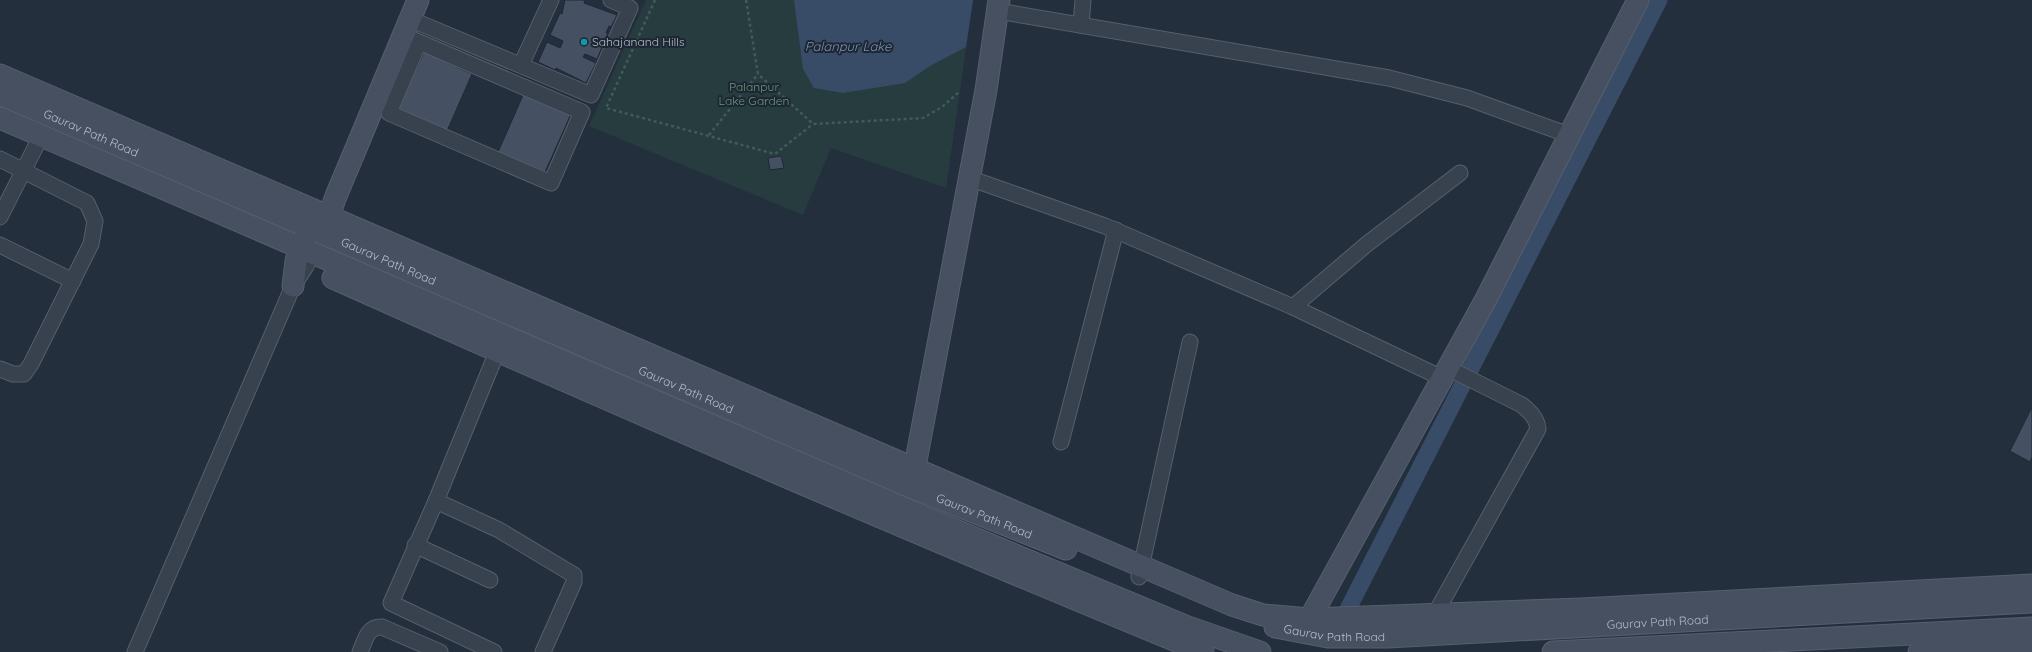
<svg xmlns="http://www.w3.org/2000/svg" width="2032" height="652" font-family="Quicksand,sans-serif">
  <rect width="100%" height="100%" fill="#242f3e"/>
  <polygon fill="#263c3f" points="646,0 973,0 946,188 831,148 803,215 589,126"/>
  <polygon fill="#394c67" points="794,0 973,0 966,47 930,66 905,83 843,93 814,88 803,69"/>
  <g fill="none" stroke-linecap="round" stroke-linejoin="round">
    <polyline stroke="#394c67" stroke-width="17" points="1348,609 1659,0"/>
  </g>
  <g fill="#455162" stroke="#1f2835">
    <polygon points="565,0 583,0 585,1 584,3 617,15 611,27 609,26 606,33 608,33 597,59 585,54 583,57 596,63 586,83 556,68 555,70 538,62 547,42 560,48 563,41 550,35 560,13 562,14"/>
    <polygon points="424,52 472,74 447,131 398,109"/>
    <polygon points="524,93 571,114 545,172 498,152"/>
    <polygon points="781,156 784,168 770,170 768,158"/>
    <polygon points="2032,407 2032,457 2030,462 2010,451"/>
  </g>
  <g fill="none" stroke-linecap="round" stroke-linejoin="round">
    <defs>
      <g id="street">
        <polyline points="998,11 1389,78 1467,98 1569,135"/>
        <polyline points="410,19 591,95 630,8 611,0"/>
        <polyline points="1081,25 1083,0"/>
        <polyline points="403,35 419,42 582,112 551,183 389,113 419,42"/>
        <polyline points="521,65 551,0"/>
        <polyline points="0,159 87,203 95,221 91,244 31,364 24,374 13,374 0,369"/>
        <polyline points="969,178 1105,226 1293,307 1442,378"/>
        <polyline points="0,217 41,136"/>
        <polyline points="0,245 73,281"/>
        <polyline points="1293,307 1367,244 1460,173"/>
        <polyline points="1061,442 1116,230"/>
        <polyline points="436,501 499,530 574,575 574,582 543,652"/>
        <polyline points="415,545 490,580"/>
        <polyline points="1139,577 1190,342"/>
        <path d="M1434 616 1538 429C1537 418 1530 412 1522 405L1448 368"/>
        <polyline points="135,652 293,286 306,266 312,253"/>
        <path d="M360 652C365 641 367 626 382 627L440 652"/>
        <polyline points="494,652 391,603 436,501 501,342"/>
      </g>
      <g id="secondary">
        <polyline points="0,75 1141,566 1232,605 1263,615 1310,619 1582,609 2032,585"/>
        <path id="s1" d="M0 94 911 487 1066 549"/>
        <polyline points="0,118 924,517 1188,627 1260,652"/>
        <polyline points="324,230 336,196 418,0"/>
        <path d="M333 278C621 407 911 532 1203 652"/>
        <polyline points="293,286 296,261 306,235"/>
        <polyline points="912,482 986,90 999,0"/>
        <path id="s2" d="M1275 627 1328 637H1388L2032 602"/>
        <polyline points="1304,629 1486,299 1638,0"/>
        <polyline points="1553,652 2032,628"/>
        <polyline points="1919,652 2032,648"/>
      </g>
    </defs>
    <use href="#street" stroke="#565f6c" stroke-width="17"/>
    <use href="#secondary" stroke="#565f6c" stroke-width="23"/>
    <g stroke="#44595c" stroke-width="2.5" stroke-dasharray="3 3" stroke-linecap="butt">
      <polyline points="655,0 606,108 775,154 813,124"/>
      <polyline points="746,0 758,74 813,124 923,118 942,107 959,92"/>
      <polyline points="709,135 758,74"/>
    </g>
    <use href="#street" stroke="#38414e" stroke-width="15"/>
    <use href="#secondary" stroke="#465061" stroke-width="21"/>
  </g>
  <circle fill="#0f9aa8" stroke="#1d2633" stroke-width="1.5" cx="584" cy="42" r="4"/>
  <g text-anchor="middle" stroke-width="4" stroke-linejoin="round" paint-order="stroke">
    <g font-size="12" fill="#b4bcc9" stroke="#1d2633" text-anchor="start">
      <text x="592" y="46">Sahajanand Hills</text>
    </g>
    <g font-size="12" fill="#6b9a76" stroke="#1d2633">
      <text x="754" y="91">Palanpur<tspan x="754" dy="14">Lake Garden</tspan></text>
    </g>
    <g font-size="12" fill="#b4bcc9" stroke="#1d2633">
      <text dy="4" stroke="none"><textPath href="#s1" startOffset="99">Gaurav Path Road</textPath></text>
      <text dy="4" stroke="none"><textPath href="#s1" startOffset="423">Gaurav Path Road</textPath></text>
      <text dy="4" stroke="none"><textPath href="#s1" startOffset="747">Gaurav Path Road</textPath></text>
      <text dy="4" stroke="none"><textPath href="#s1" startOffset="1071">Gaurav Path Road</textPath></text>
      <text dy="4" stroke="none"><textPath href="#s2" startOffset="384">Gaurav Path Road</textPath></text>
      <text dy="4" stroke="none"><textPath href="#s2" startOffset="60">Gaurav Path Road</textPath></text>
    </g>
    <g font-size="13" font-style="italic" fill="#7c92b1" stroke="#1d2633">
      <text x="848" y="51">Palanpur Lake</text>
    </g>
  </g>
</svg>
